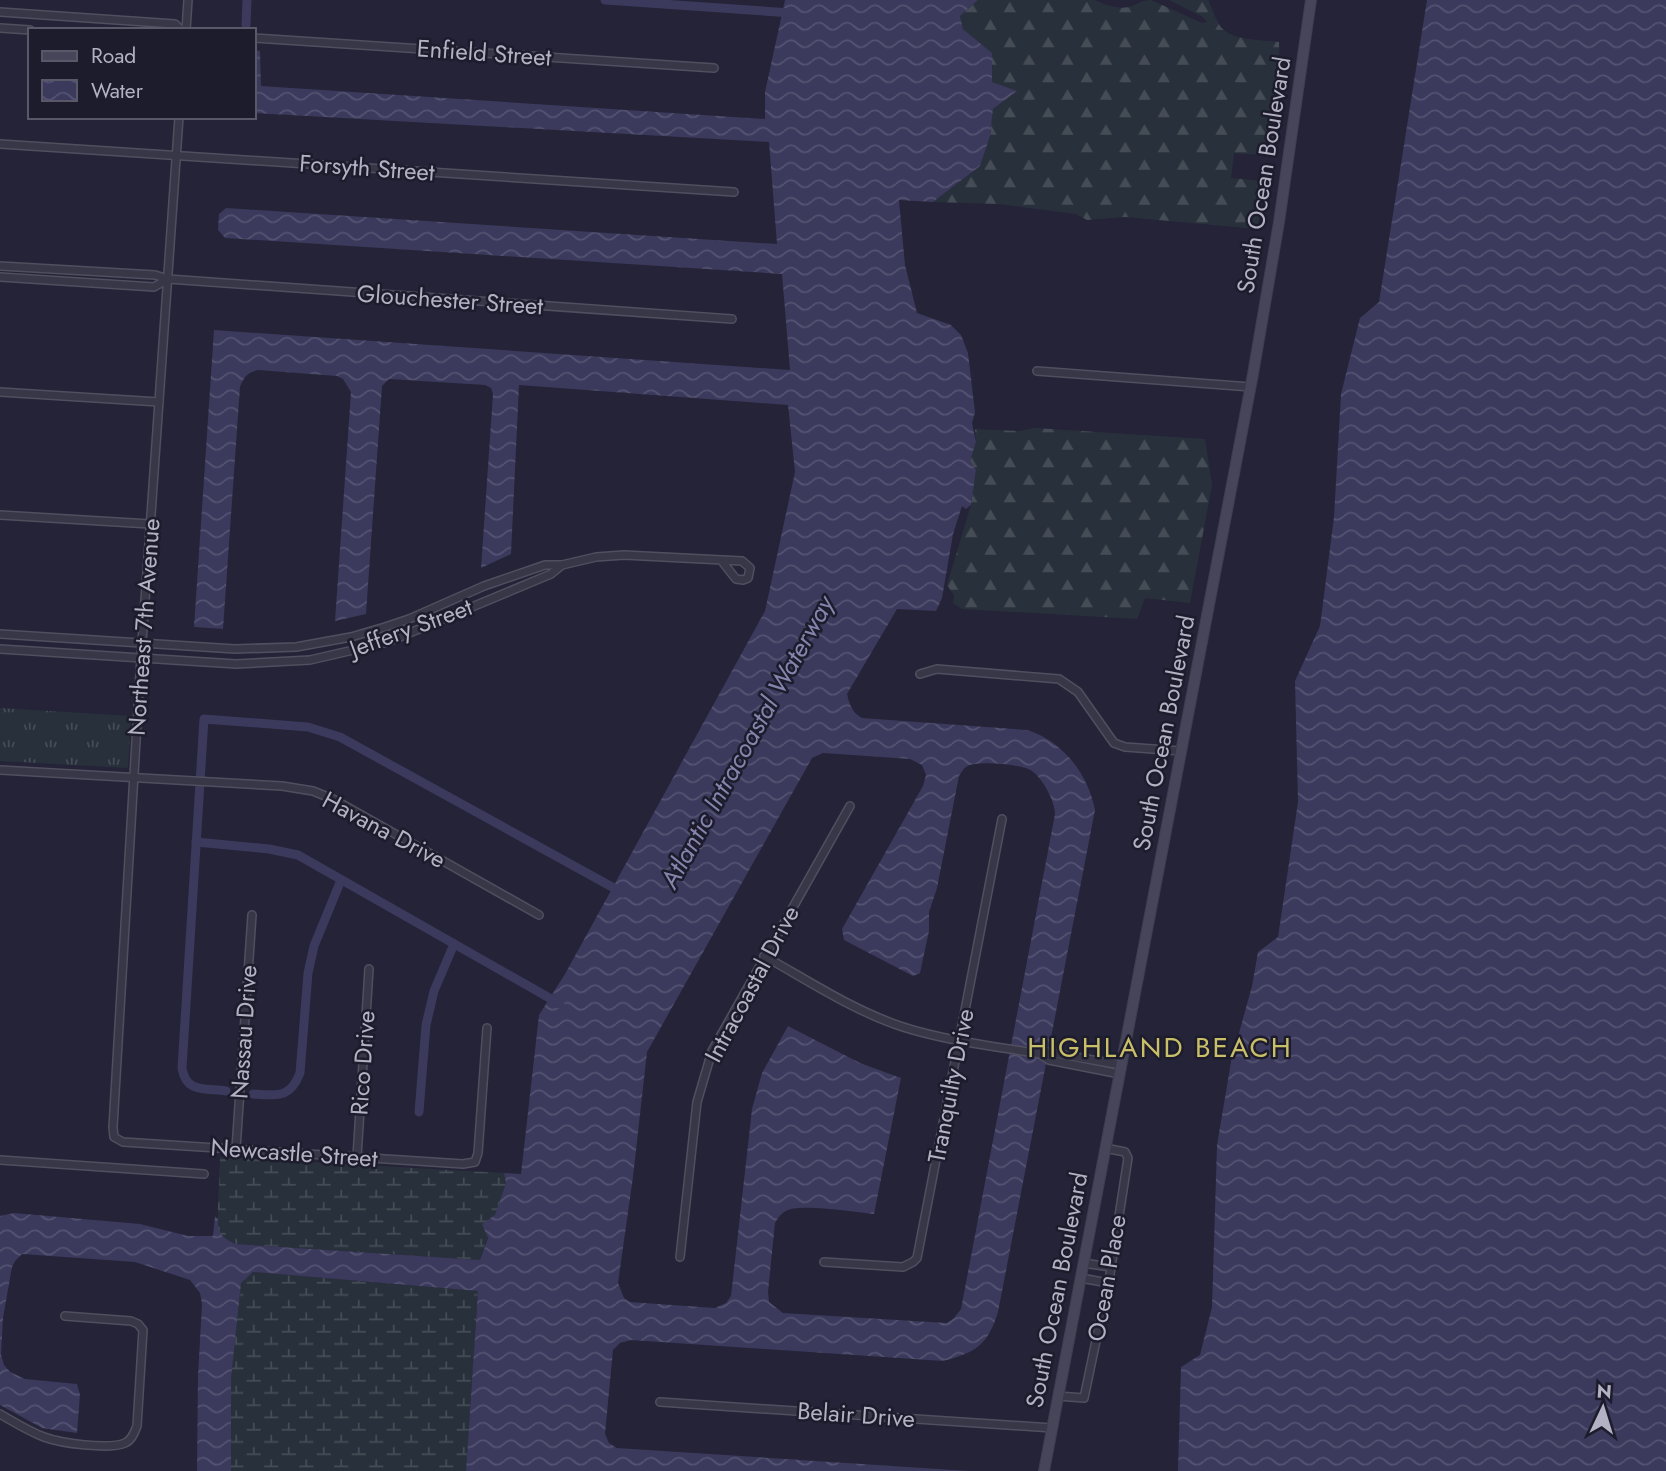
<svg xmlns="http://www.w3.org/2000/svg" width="1666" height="1471" font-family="Jost,sans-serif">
  <defs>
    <pattern id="grass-tufts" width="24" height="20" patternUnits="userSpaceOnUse" patternTransform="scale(1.75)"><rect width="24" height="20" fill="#28313b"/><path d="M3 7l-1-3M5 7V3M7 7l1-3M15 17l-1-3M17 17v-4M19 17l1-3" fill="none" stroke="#454c56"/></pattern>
    <pattern id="forest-firs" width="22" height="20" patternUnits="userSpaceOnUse" patternTransform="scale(1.75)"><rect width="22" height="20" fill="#28313b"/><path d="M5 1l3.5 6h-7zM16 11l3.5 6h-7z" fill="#454c56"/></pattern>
    <pattern id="wetland-marsh" width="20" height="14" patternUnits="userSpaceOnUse" patternTransform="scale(1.75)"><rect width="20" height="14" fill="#28313b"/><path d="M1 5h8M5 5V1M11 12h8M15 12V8" fill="none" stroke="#454c56"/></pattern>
    <pattern id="water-waves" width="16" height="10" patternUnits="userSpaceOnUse" patternTransform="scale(1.75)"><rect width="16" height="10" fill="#3b395c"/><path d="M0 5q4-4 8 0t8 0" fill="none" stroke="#555372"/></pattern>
  </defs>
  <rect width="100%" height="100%" fill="#242337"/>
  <polygon fill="url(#grass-tufts)" points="0,708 131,716 128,768 0,761"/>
  <g fill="url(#forest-firs)">
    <path d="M978 0H1094C1105 4 1117 10 1129 7 1138 4 1142 0 1151 0L1202 23 1207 22 1203 17 1169 0H1208C1212 8 1215 18 1220 26 1231 41 1262 40 1279 42L1280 80 1274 151 1260 155 1234 153 1231 178 1262 181 1258 229 1125 217 1087 220 1076 214 998 204 933 202 980 166 990 136 993 109 1016 91 991 82 992 53 963 29 960 16Z"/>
    <polygon points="1035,428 1205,439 1212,485 1190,603 1145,598 1137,619 962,609 953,603 954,595 947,585 971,505 976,470 970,461 976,442 975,429 1020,431"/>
  </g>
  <g fill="url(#wetland-marsh)">
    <polygon points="220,1157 504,1173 506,1183 480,1260 235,1244 223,1238 217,1230"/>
    <polygon points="253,1272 478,1291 466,1471 231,1471 231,1379 241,1282"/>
  </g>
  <g fill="url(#water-waves)" fill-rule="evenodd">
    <path d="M785 0H978L960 16 963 29 992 53V82L1017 91 993 109 990 136 980 166 933 202 899 200 905 265 917 313 951 325 961 335 968 353 975 412 972 423 976 442 970 461 976 470 971 505 966 509 962 506 953 534 942 598 936 611 897 609 847 694C850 706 852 712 862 718L1027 730C1063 741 1088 774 1095 810L998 1312C988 1345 975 1353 943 1361L631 1340 620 1343 613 1350 605 1434 609 1443 617 1448 969 1471H466L478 1291 253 1272 241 1283 231 1379V1471H197L198 1376 202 1304 200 1293 190 1280 135 1262 22 1254 15 1261 12 1267 3 1318 1 1355 4 1365 10 1372 25 1379 77 1384 80 1395 77 1433 42 1428 0 1405V1216L14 1213 140 1224 188 1236H213L215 1216 218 1219C217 1234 222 1237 235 1244L480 1260 488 1238 482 1224 495 1215 506 1183 504 1173 521 1174 539 1015 565 974 765 611 795 472 788 405 519 385 511 554 481 568 493 394 491 388 485 385 389 379 382 386 366 614 335 621 351 392 343 379 337 376 258 370C247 373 244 377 240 387L223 629 194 627 214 330 790 370 782 274 225 238 218 230 219 214 226 208 777 244 769 142 254 113V50L260 51 261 86 765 119V92ZM823 753 910 759 922 765 926 775 923 786 842 929 844 940 913 976 920 973 929 931V912L937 888 959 776C961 773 963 769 966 767 975 760 1023 764 1032 771 1043 779 1055 801 1055 814L961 1309 954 1318 947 1323 783 1313 769 1302 768 1292 775 1223C779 1216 783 1211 791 1209 811 1205 853 1212 874 1214L901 1078 860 1063 788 1026 762 1073 752 1109 731 1296 726 1303 715 1308 630 1302 624 1298 618 1283 633 1177 647 1052 812 758Z"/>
    <polygon points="1427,0 1666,0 1666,1471 1178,1471 1181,1367 1200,1355 1212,1307 1217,1145 1231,1062 1252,986 1258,952 1278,937 1298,802 1295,681 1320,626 1334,517 1341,394 1360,318 1379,302"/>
  </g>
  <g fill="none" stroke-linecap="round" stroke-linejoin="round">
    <g stroke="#3b395c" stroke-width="9">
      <polyline points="605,0 791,13"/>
      <polyline points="246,25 247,0"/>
      <polyline points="196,842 269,849 298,855 560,1004"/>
      <path d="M226 1091C204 1088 186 1093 182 1068L204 719 308 727 340 737 623 893"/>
      <path d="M253 1094C277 1095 290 1099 300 1073L308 973 314 946 341 880"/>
      <polyline points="419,1112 426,1025 434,991 454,944"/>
    </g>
    <defs>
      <g id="minor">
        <polyline points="0,12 175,24 181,30"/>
        <polyline points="0,28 30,30"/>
        <polyline points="186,30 188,0"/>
        <polyline points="254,38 714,68"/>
        <polyline points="179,117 141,657 113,1127 114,1137 123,1142 463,1164 475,1162 478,1153 487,1028"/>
        <polyline points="0,144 734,192"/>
        <polyline points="0,266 155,275 168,279 154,287 0,277"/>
        <polyline points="168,279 732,319"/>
        <polyline points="1037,371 1251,387"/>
        <polyline points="0,392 159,402"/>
        <polyline points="0,515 150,524"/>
        <polyline points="0,634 235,649 296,647 351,637 385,627 409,619 484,586 545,565 562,565 596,557 624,555 742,561 750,568 748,578 743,580 736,579 721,560"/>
        <polyline points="0,649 236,664 310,660 388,642 551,574 562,565"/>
        <polyline points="920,674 937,669 1059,679 1078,692 1114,743 1125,747 1181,751"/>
        <polyline points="0,770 282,786 313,791 335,800 539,915"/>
        <path d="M764 956C809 981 854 1011 903 1027 947 1041 994 1046 1040 1054L1049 1060 1120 1074"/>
        <polyline points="1040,1054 1047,1052 1121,1065"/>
        <polyline points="236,1149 252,915"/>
        <polyline points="357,1157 369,969"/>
        <polyline points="0,1160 204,1174"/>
        <polyline points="680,1257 697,1102 712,1051 850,806"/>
        <polyline points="824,1262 903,1267 913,1262 917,1258 1002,819"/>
        <polyline points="1083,1263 1111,1267"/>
        <polyline points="1081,1278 1108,1283"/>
        <polyline points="1058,1396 1084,1398 1110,1274 1128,1158 1125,1152 1105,1148"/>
        <polyline points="660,1402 1052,1428"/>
        <path d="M0 1414C14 1422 28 1431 44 1437 60 1443 109 1450 125 1443 132 1440 134 1433 137 1426L143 1330 138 1324 131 1321 65 1316"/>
      </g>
      <polyline id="secondary" points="1044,1471 1253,374 1279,222 1311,0"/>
    </defs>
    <use href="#minor" stroke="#504f5f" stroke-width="10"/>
    <use href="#secondary" stroke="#3e3d4e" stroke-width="12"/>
    <use href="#minor" stroke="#383747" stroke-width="7"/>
    <use href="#secondary" stroke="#47455a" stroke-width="10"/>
  </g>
  <g text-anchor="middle" stroke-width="5" stroke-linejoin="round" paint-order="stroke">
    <g font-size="24" fill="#b3b2c4" stroke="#1d1c2c">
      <text transform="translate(484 53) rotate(4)" y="8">Enfield Street</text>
      <text transform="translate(367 168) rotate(4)" y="8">Forsyth Street</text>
      <text transform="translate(1264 175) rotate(-81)" y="8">South Ocean Boulevard</text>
      <text transform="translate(450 300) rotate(4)" y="8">Glouchester Street</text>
      <text transform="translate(144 627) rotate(-86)" y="8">Northeast 7th Avenue</text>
      <text transform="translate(411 628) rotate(-20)" y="8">Jeffery Street</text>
      <text transform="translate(1164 733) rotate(-79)" y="8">South Ocean Boulevard</text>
      <text transform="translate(384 830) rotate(28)" y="8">Havana Drive</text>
      <text transform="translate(752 984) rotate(-62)" y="8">Intracoastal Drive</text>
      <text transform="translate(244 1032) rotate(-86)" y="8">Nassau Drive</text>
      <text transform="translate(363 1063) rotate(-86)" y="8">Rico Drive</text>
      <text transform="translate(951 1086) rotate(-79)" y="8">Tranquilty Drive</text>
      <text transform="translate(294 1153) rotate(4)" y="8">Newcastle Street</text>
      <text transform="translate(1107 1278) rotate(-80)" y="8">Ocean Place</text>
      <text transform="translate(1057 1290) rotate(-79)" y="8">South Ocean Boulevard</text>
      <text transform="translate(856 1415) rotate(4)" y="8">Belair Drive</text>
    </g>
    <g font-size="26" font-style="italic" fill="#8584ad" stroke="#1d1c2c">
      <text transform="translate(747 742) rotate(-61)" y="9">Atlantic Intracoastal Waterway</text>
    </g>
    <g font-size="28" letter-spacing="2" fill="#c8bf68" stroke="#1d1c2c">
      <text x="1160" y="1057">HIGHLAND BEACH</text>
    </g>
  </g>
  <rect x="28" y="28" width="228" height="91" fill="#1d1c2c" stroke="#595869" stroke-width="2"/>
  <rect x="42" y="51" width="35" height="10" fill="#47455a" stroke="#595869" stroke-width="2"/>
  <text x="91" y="63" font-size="21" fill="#b3b2c4">Road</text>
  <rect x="42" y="80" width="35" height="21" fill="url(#water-waves)" stroke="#595869" stroke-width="2"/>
  <text x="91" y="98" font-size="21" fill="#b3b2c4">Water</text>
  <g transform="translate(1603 1408) rotate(4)" stroke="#1d1c2c" stroke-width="5" paint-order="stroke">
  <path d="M0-5L12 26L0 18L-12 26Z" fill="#b3b2c4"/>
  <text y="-10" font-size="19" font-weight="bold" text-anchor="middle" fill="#b3b2c4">N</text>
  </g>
</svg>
